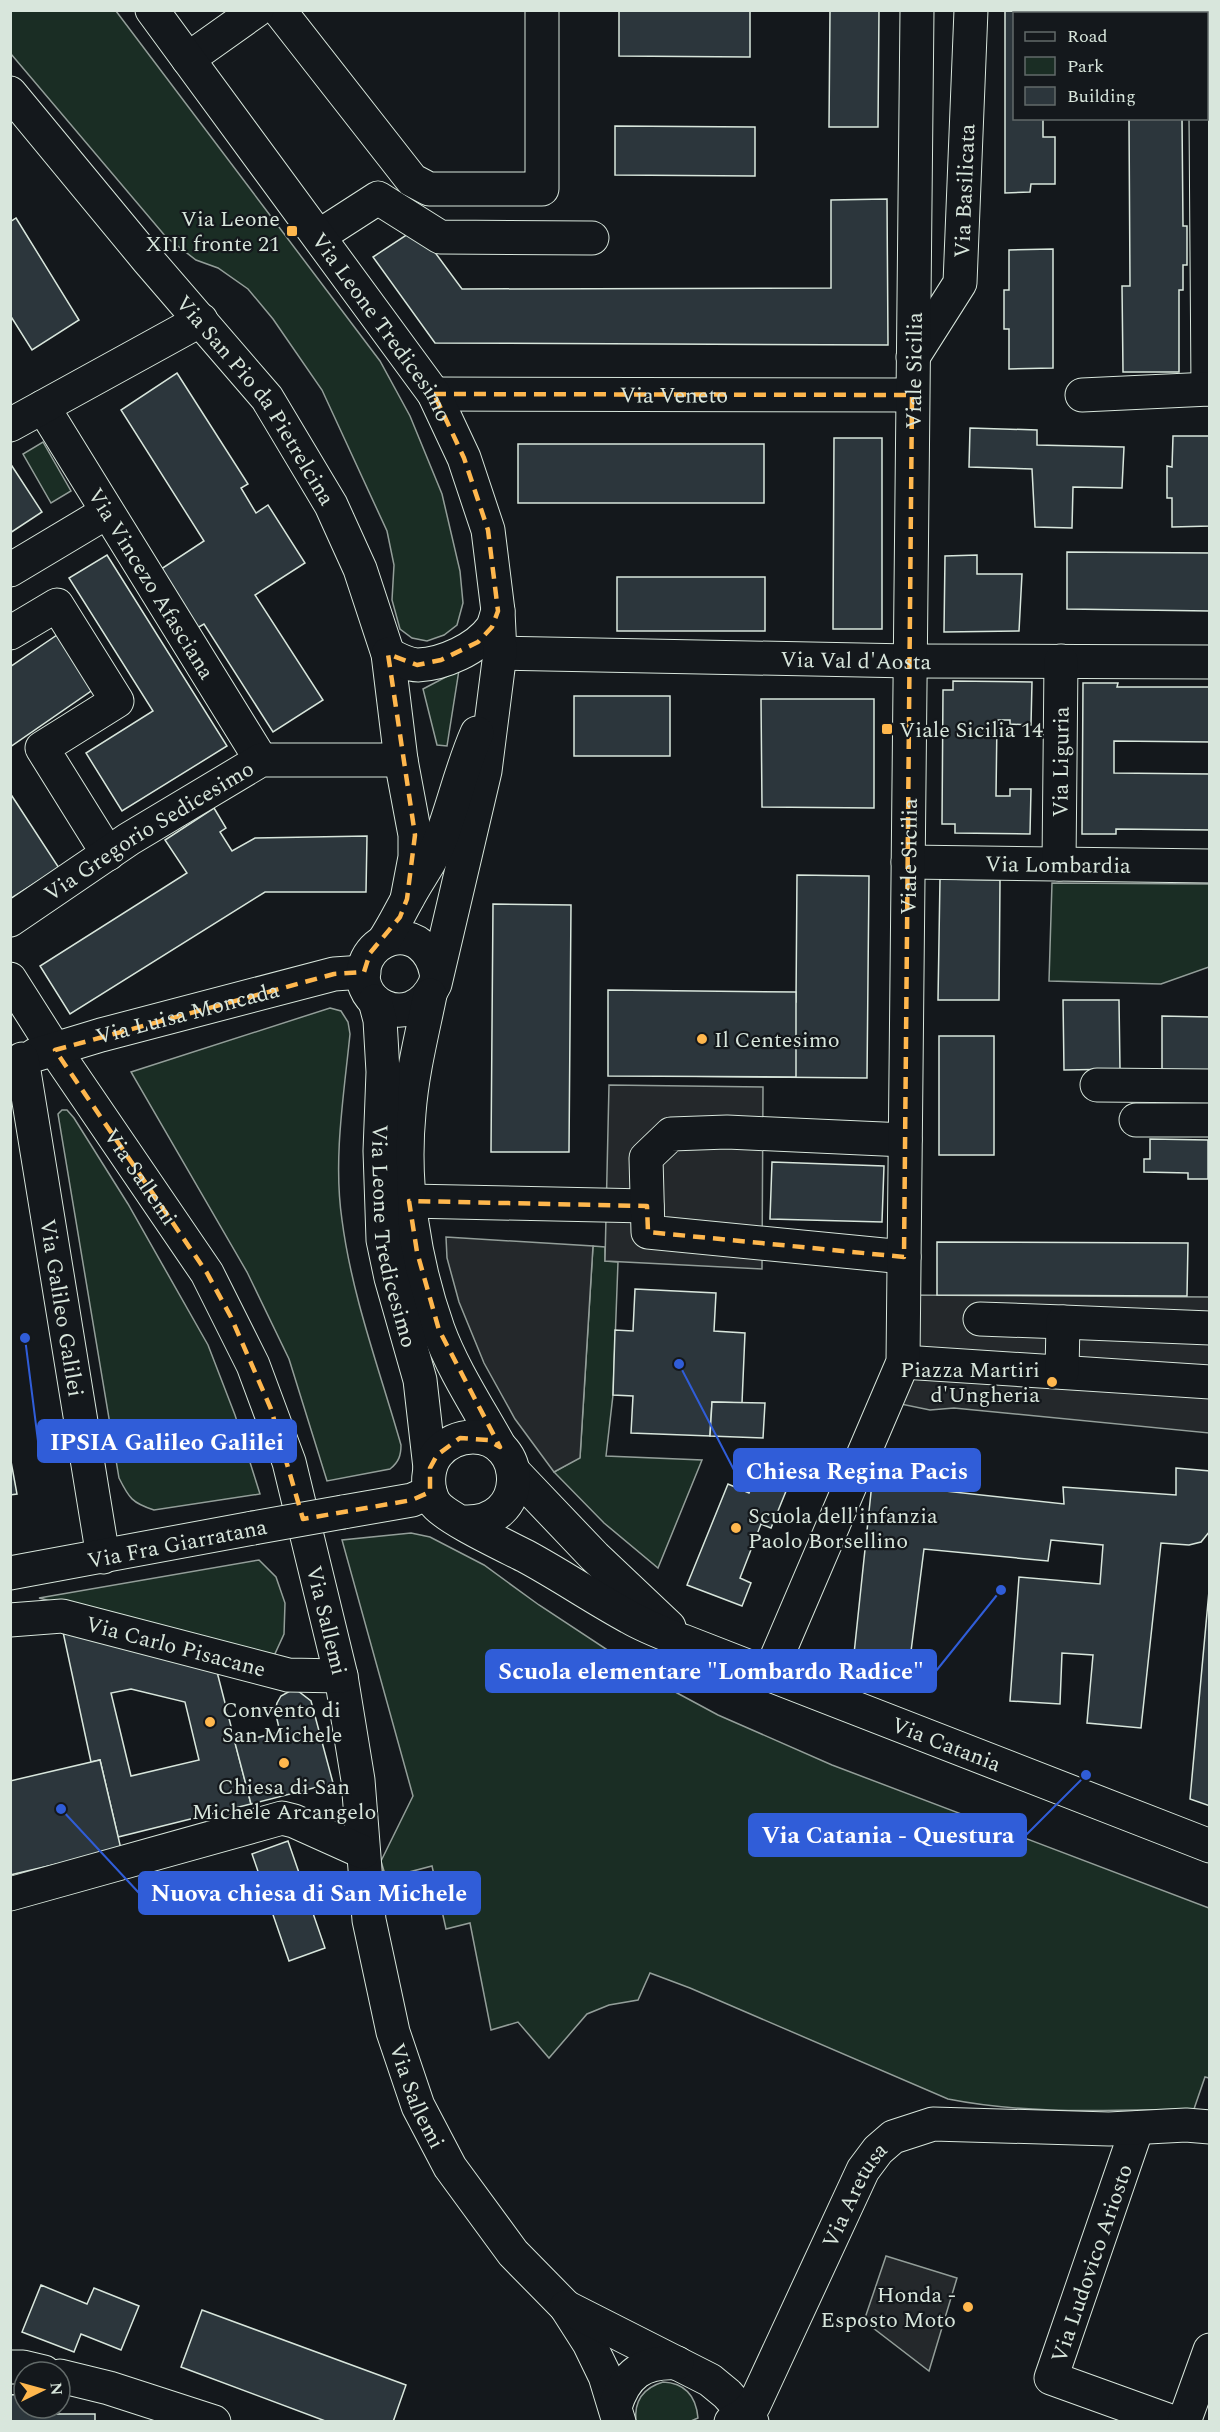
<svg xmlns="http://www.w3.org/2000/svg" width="1220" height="2432" font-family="Spectral,serif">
  <rect width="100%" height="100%" fill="#14181c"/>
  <g fill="#1a2d24" stroke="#939e99" stroke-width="1.5">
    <polygon points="10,11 116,11 380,361 410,416 442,494 460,571 463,603 457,625 444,635 427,641 412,638 400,629 392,600 394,565 387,531 322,390 273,319 248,289 218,268 196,260 166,237 11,54"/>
    <polygon points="43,442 71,491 51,503 23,454"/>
    <polygon points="459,670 447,746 437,745 423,689"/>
    <polygon points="1052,883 1209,884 1209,967 1161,984 1049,981"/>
    <path d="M330 1008 341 1011 348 1022 350 1034C344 1094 333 1159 342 1220 352 1297 380 1371 401 1445 401 1455 399 1462 390 1469L327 1481 289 1359 247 1272 131 1072Z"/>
    <path d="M62 1110H67L74 1118 128 1204 208 1345 235 1415 260 1494 154 1510C132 1503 129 1498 119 1478L58 1114Z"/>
    <polygon points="593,1246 605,1247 605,1261 618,1262 613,1395 606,1456 702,1460 658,1568 604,1523 554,1472 580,1457"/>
    <path d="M411 1533 430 1537 484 1565 539 1605 653 1680 718 1715 832 1765 1209 1908V2078L1205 2077 1194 2109C1111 2110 1029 2115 948 2099L690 1988 650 1973 638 2000 609 2005 587 2014 549 2058 518 2022 491 2030 470 1923 446 1929 432 1866 386 1878 381 1861 413 1796 342 1540Z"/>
    <polygon points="259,1560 276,1577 285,1603 284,1634 273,1658 39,1598"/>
    <path d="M663 2382C685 2383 696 2396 698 2418L691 2421H636C634 2401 643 2388 663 2382Z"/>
  </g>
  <g fill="#24282b" stroke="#939e99" stroke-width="1.5">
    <polygon points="609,1085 763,1087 762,1269 605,1261"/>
    <polygon points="446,1237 593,1246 580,1458 554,1472 515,1419 484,1363 459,1302 447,1258"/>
    <polygon points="903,1295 1209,1297 1209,1433 954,1408 930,1410 886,1401"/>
    <polygon points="886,2256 957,2278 929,2371 864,2321"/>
  </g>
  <g fill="#2c363c" stroke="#d8e6dc" stroke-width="1.5" fill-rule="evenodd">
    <polygon points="619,10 750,10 750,57 619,56"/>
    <polygon points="830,10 879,10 878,127 829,127"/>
    <polygon points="1005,10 1055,10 1055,14 1014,14 1014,118 1043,118 1043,137 1055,137 1055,184 1031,184 1030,192 1005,193"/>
    <rect x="1129" y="10" width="57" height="4"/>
    <polygon points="1129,118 1182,118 1183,226 1187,226 1187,265 1183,265 1183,290 1179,290 1179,372 1123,372 1122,286 1130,286"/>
    <polygon points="615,126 755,127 755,176 615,175"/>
    <polygon points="887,199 888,345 435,343 373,257 417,228 462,289 831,288 831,200"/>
    <polygon points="16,218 79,320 32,350 10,315 10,222"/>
    <polygon points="1053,249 1053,368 1009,369 1009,329 1004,329 1004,290 1009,290 1009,250"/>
    <polygon points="177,373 248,484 241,488 256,513 268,505 305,563 255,595 323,700 273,732 204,624 192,631 155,573 204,541 121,410"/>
    <polygon points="970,428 1037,430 1037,445 1124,447 1122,488 1073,487 1072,528 1035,527 1032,469 969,467"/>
    <polygon points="1173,436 1210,436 1210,526 1172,527 1172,498 1167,498 1167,466 1172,467"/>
    <polygon points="834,438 882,438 882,629 833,629"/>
    <rect x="518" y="444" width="246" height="59"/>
    <polygon points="10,463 42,512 10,533"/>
    <polygon points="1067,552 1210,553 1210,611 1067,609"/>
    <polygon points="107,555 227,746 122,811 86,753 153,711 69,578"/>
    <polygon points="977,555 977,574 1022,574 1019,631 944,632 945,556"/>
    <rect x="617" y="577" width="148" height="54"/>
    <polygon points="57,635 94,689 10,747 10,667"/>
    <polygon points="953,681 1032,682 1031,725 1010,724 1010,720 997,720 996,796 1010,796 1010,789 1031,789 1030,834 955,833 955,824 942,824 943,690 953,690"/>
    <polygon points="1083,683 1118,683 1117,687 1210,687 1210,742 1114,741 1114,773 1210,774 1210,830 1116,829 1116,834 1082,834"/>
    <rect x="574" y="696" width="96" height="60"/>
    <polygon points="761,699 874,699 874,808 762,807"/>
    <polygon points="10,793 59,868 10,899"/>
    <polygon points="214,808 226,828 220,832 232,851 255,838 367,836 366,892 265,892 70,1014 40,966 187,873 165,840"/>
    <polygon points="797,875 869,876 867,1078 672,1076 673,1001 796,1002"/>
    <polygon points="940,879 1000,880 999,1000 938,1000"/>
    <polygon points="493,904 571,905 569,1152 491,1152"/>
    <polygon points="608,990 796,992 796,1077 608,1076"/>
    <polygon points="1063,1000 1119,1000 1120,1069 1064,1070"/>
    <polygon points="1162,1016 1210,1017 1210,1071 1162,1071"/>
    <rect x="939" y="1036" width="55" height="119"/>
    <polygon points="1150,1139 1208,1140 1208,1179 1188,1179 1188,1173 1144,1172 1144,1159 1150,1159"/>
    <polygon points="772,1162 884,1166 882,1222 770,1219"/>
    <polygon points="937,1242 1188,1243 1187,1296 937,1295"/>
    <polygon points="635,1289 716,1293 714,1331 745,1333 742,1403 712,1402 710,1436 631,1433 633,1396 613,1395 615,1330 633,1331"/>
    <polygon points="712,1402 765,1403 763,1438 710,1436"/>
    <polygon points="10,1456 17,1494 10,1495"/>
    <polygon points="760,1467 791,1479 771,1528 761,1524 740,1578 751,1583 742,1606 687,1585 728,1484 749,1493"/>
    <polygon points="1176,1468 1210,1471 1210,1531 1201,1542 1189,1545 1161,1543 1141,1728 1087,1723 1093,1655 1062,1653 1060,1704 1010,1701 1019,1577 1100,1584 1103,1545 1051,1540 1048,1561 924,1549 909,1667 905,1672 892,1671 886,1657 854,1654 872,1483 1064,1504 1063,1487 1176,1495"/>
    <polygon points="1210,1580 1210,1806 1190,1799"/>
    <path d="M63 1632 216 1668 251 1804 118 1837 100 1760 91 1762ZM131 1689 185 1702 199 1760 131 1776 111 1693Z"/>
    <polygon points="290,1691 298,1691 311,1701 333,1783 251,1804 235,1743 280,1732 275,1711 277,1703 281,1696"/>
    <polygon points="100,1760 121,1849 10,1875 10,1781"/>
    <polygon points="288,1841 325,1948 289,1961 252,1854"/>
    <polygon points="41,2285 87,2304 94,2288 139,2306 121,2350 81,2334 74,2352 22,2332"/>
    <polygon points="202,2310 406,2385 393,2422 328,2422 181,2367"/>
    <polygon points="24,2394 24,2408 47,2408 47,2414 95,2414 95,2422 10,2422 10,2395"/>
  </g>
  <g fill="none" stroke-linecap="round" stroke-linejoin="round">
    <defs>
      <g id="minor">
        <polyline points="279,10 412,180 429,189 542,189 542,10"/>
        <polyline points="1205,10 1205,14"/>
        <polyline points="188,59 257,10"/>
        <path id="s1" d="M10 93 148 260 267 398 331 505 360 569 388 654 401 760 415 835V857L407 899"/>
        <polyline points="1206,118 1208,389"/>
        <polyline points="319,236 378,198 440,237 592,238"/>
        <path id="s2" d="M913 357 960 283 971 10"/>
        <path id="s3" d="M434 394 912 395"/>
        <polyline points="1082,395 1210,389"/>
        <path id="s4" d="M43 407 261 760"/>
        <polyline points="10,425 201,320"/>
        <polyline points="10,570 107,512"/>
        <polyline points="10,633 57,605 117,701 42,748 108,854"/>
        <path id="s5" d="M500 653 910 661 1210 662"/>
        <path d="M388 654C397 659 408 665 418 665 443 664 477 649 492 628 495 623 496 616 498 611"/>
        <path id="s6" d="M908 862 1210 866"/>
        <path id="s7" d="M1059 864 1061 661"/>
        <path id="s8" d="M10 920 129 839 261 760H401"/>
        <path id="s9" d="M10 979 55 1050 207 1273 253 1365 289 1462 341 1676 358 1780 369 1920 393 2032 418 2106 450 2167 513 2253 566 2307 589 2343 605 2376 619 2422"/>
        <path id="s10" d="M35 1055 101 1035 334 974 364 972"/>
        <path id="s11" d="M22 1059 103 1557"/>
        <polyline points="1097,1085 1210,1086"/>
        <polyline points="1136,1120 1210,1120"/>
        <polyline points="409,1201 647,1206"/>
        <polyline points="904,1257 648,1232 646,1158 671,1134 727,1132 905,1140"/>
        <polyline points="980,1319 1063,1322"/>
        <polyline points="903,1362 1210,1382"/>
        <polyline points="1062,1372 1063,1322 1210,1328"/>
        <path id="s12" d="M10 1620 62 1616 288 1675 341 1676"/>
        <path id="s13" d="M769 1675 903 1362 917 10"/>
        <polyline points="10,1894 282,1818 294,1821 363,1852"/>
        <polyline points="1137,2128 1051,2378 1173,2422"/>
        <polyline points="566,2307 710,2380 727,2394 752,2422"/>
        <polyline points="10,2367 23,2367 44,2372"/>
        <polyline points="60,2376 109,2388 214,2422"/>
        <path d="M615 2407C625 2374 643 2361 677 2363"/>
        <path id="s14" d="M731 2422 745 2414 754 2405 863 2170 878 2150 893 2137 933 2124 1109 2129 1186 2125 1210 2127"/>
        <polyline points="1184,2422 1210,2350"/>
      </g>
      <g id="major">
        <path id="s15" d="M152 10 434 394 464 458 488 530 498 611 500 653 485 771 435 984C410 1036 347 1001 367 959 372 949 381 942 391 939 415 933 432 951 436 972"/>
        <path d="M383 942C393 927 399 914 408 898 419 877 433 860 441 838 454 803 462 767 477 733"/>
        <path d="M430 995C422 1034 412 1073 409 1113 402 1185 414 1261 438 1329 453 1370 479 1409 500 1447"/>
        <path id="s16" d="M375 1001 380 1020 383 1072 380 1151 383 1240 391 1278 420 1380 430 1468"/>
        <polyline points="513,1471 595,1557 669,1627"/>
        <polyline points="343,1512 412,1500 430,1492"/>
        <path id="s17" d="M464 1522C530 1525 527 1437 473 1437 459 1437 446 1443 437 1454 427 1467 426 1487 434 1502 443 1517 508 1547 527 1557 562 1576 594 1598 629 1617 646 1627 665 1634 683 1641L1210 1846"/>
        <polyline points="10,1573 253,1528"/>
      </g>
    </defs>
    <use href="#minor" stroke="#d8e6dc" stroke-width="35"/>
    <use href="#major" stroke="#d8e6dc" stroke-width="35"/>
    <use href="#minor" stroke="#14181c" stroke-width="33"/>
    <use href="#major" stroke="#14181c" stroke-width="33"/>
    <defs>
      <polyline id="major-bridge" points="253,1528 343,1512"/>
    </defs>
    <use href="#major-bridge" stroke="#d8e6dc" stroke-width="35" stroke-linecap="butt"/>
    <use href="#major-bridge" stroke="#14181c" stroke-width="33"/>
  </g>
  <path fill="none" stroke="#ffb74d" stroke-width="4.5" stroke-dasharray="12 8" stroke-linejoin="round" d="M434 394 912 395 904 1257 648 1232 647 1206 409 1201 417 1252 439 1330 500 1447 488 1440 460 1438 437 1455 430 1468V1492L412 1500 303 1519 271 1409 231 1317 207 1273 55 1050 334 974 364 972 370 953 400 917 407 899 415 835 388 654 417 665 441 660 478 642 492 627 498 611 488 530 464 458Z"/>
  <g fill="#ffb74d" stroke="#14181c" stroke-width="2">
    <rect x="286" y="225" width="12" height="12" rx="3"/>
    <rect x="881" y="723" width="12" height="12" rx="3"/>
    <circle cx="702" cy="1039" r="6"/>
    <circle cx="1052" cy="1382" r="6"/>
    <circle cx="736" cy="1528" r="6"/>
    <circle cx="210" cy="1722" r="6"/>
    <circle cx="284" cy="1763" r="6"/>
    <circle cx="968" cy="2307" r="6"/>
  </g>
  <g text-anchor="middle" stroke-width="4.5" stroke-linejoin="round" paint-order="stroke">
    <g font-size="22" fill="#d8e6dc" stroke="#14181c">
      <text dy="8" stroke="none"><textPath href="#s2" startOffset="180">Via Basilicata</textPath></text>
      <text dy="8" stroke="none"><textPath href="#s15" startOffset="392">Via Leone Tredicesimo</textPath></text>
      <text dy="8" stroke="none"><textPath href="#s13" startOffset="1332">Viale Sicilia</textPath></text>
      <text dy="8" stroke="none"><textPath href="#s3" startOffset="240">Via Veneto</textPath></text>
      <text dy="8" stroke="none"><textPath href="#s1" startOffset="394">Via San Pio da Pietrelcina</textPath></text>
      <text dy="8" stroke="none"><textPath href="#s4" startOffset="207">Via Vincezo Afasciana</textPath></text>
      <text dy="8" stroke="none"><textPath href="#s5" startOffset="356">Via Val d'Aosta</textPath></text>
      <text dy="8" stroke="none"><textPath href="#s7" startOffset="102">Via Liguria</textPath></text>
      <text dy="8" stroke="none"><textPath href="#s8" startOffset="165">Via Gregorio Sedicesimo</textPath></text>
      <text dy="8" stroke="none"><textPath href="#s13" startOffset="846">Viale Sicilia</textPath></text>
      <text dy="8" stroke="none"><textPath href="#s6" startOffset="150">Via Lombardia</textPath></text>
      <text dy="8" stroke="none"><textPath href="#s10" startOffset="158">Via Luisa Moncada</textPath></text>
      <text dy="8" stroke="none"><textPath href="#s9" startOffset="237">Via Sallemi</textPath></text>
      <text dy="8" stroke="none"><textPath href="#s16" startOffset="237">Via Leone Tredicesimo</textPath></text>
      <text dy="8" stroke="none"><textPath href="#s11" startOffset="252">Via Galileo Galilei</textPath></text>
      <text transform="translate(177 1543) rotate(-11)" y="8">Via Fra Giarratana</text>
      <text dy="8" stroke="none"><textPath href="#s9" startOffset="723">Via Sallemi</textPath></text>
      <text dy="8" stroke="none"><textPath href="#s12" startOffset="170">Via Carlo Pisacane</textPath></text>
      <text dy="8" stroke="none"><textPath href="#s17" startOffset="800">Via Catania</textPath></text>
      <text dy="8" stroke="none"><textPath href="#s9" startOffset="1209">Via Sallemi</textPath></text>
      <text dy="8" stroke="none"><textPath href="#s14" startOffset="262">Via Aretusa</textPath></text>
      <text transform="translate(1091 2263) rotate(-71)" y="8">Via Ludovico Ariosto</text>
    </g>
    <g font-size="22" fill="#d8e6dc" stroke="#14181c" text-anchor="start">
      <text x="280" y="226" text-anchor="end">Via Leone<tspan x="280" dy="25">XIII fronte 21</tspan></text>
      <text x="899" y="737">Viale Sicilia 14</text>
      <text x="714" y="1047">Il Centesimo</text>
      <text x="1040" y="1377" text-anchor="end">Piazza Martiri<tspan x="1040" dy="25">d'Ungheria</tspan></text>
      <text x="748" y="1523">Scuola dell'infanzia<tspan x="748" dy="25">Paolo Borsellino</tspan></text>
      <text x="222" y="1717">Convento di<tspan x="222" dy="25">San Michele</tspan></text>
      <text x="284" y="1794" text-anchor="middle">Chiesa di San<tspan x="284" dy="25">Michele Arcangelo</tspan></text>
      <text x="956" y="2302" text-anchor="end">Honda -<tspan x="956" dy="25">Esposto Moto</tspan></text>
    </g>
  </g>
  <path fill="none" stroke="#305dd8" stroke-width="2" d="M25 1338L38 1441M679 1364L734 1470M1001 1590L936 1671M1086 1775L1026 1835M61 1809L139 1893"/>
  <g fill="#305dd8" stroke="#14181c" stroke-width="2">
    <circle cx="25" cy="1338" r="6"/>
    <circle cx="679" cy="1364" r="6"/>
    <circle cx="1001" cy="1590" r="6"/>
    <circle cx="1086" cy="1775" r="6"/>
    <circle cx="61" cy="1809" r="6"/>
  </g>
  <g fill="#305dd8" stroke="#305dd8" stroke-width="2">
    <rect x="38" y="1420" width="258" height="42" rx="6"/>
    <rect x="734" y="1449" width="246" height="42" rx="6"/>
    <rect x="486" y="1650" width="450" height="42" rx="6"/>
    <rect x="749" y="1814" width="277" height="42" rx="6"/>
    <rect x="139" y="1872" width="341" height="42" rx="6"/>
  </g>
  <g font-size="24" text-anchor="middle" font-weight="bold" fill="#fff">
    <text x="167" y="1450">IPSIA Galileo Galilei</text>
    <text x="857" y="1479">Chiesa Regina Pacis</text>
    <text x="711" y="1679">Scuola elementare "Lombardo Radice"</text>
    <text x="888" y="1843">Via Catania - Questura</text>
    <text x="309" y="1901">Nuova chiesa di San Michele</text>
  </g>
  <rect width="1220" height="2432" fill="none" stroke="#d8e6dc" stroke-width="24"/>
  <rect x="1013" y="12" width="195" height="108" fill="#14181c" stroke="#626a69" stroke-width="1.5"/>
  <rect x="1025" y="32" width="30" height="9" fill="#14181c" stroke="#626a69" stroke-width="1.5"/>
  <text x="1067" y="42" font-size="18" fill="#d8e6dc">Road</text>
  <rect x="1025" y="57" width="30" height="18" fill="#1a2d24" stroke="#626a69" stroke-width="1.5"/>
  <text x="1067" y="72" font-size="18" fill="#d8e6dc">Park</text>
  <rect x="1025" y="87" width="30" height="18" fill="#2c363c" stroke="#626a69" stroke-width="1.5"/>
  <text x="1067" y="102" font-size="18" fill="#d8e6dc">Building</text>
  <g transform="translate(42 2390) rotate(85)"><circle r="28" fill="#14181c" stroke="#626a69" stroke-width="1.5"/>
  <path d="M0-4.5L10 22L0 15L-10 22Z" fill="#ffb74d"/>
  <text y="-9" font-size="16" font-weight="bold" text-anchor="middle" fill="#d8e6dc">N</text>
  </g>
</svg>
